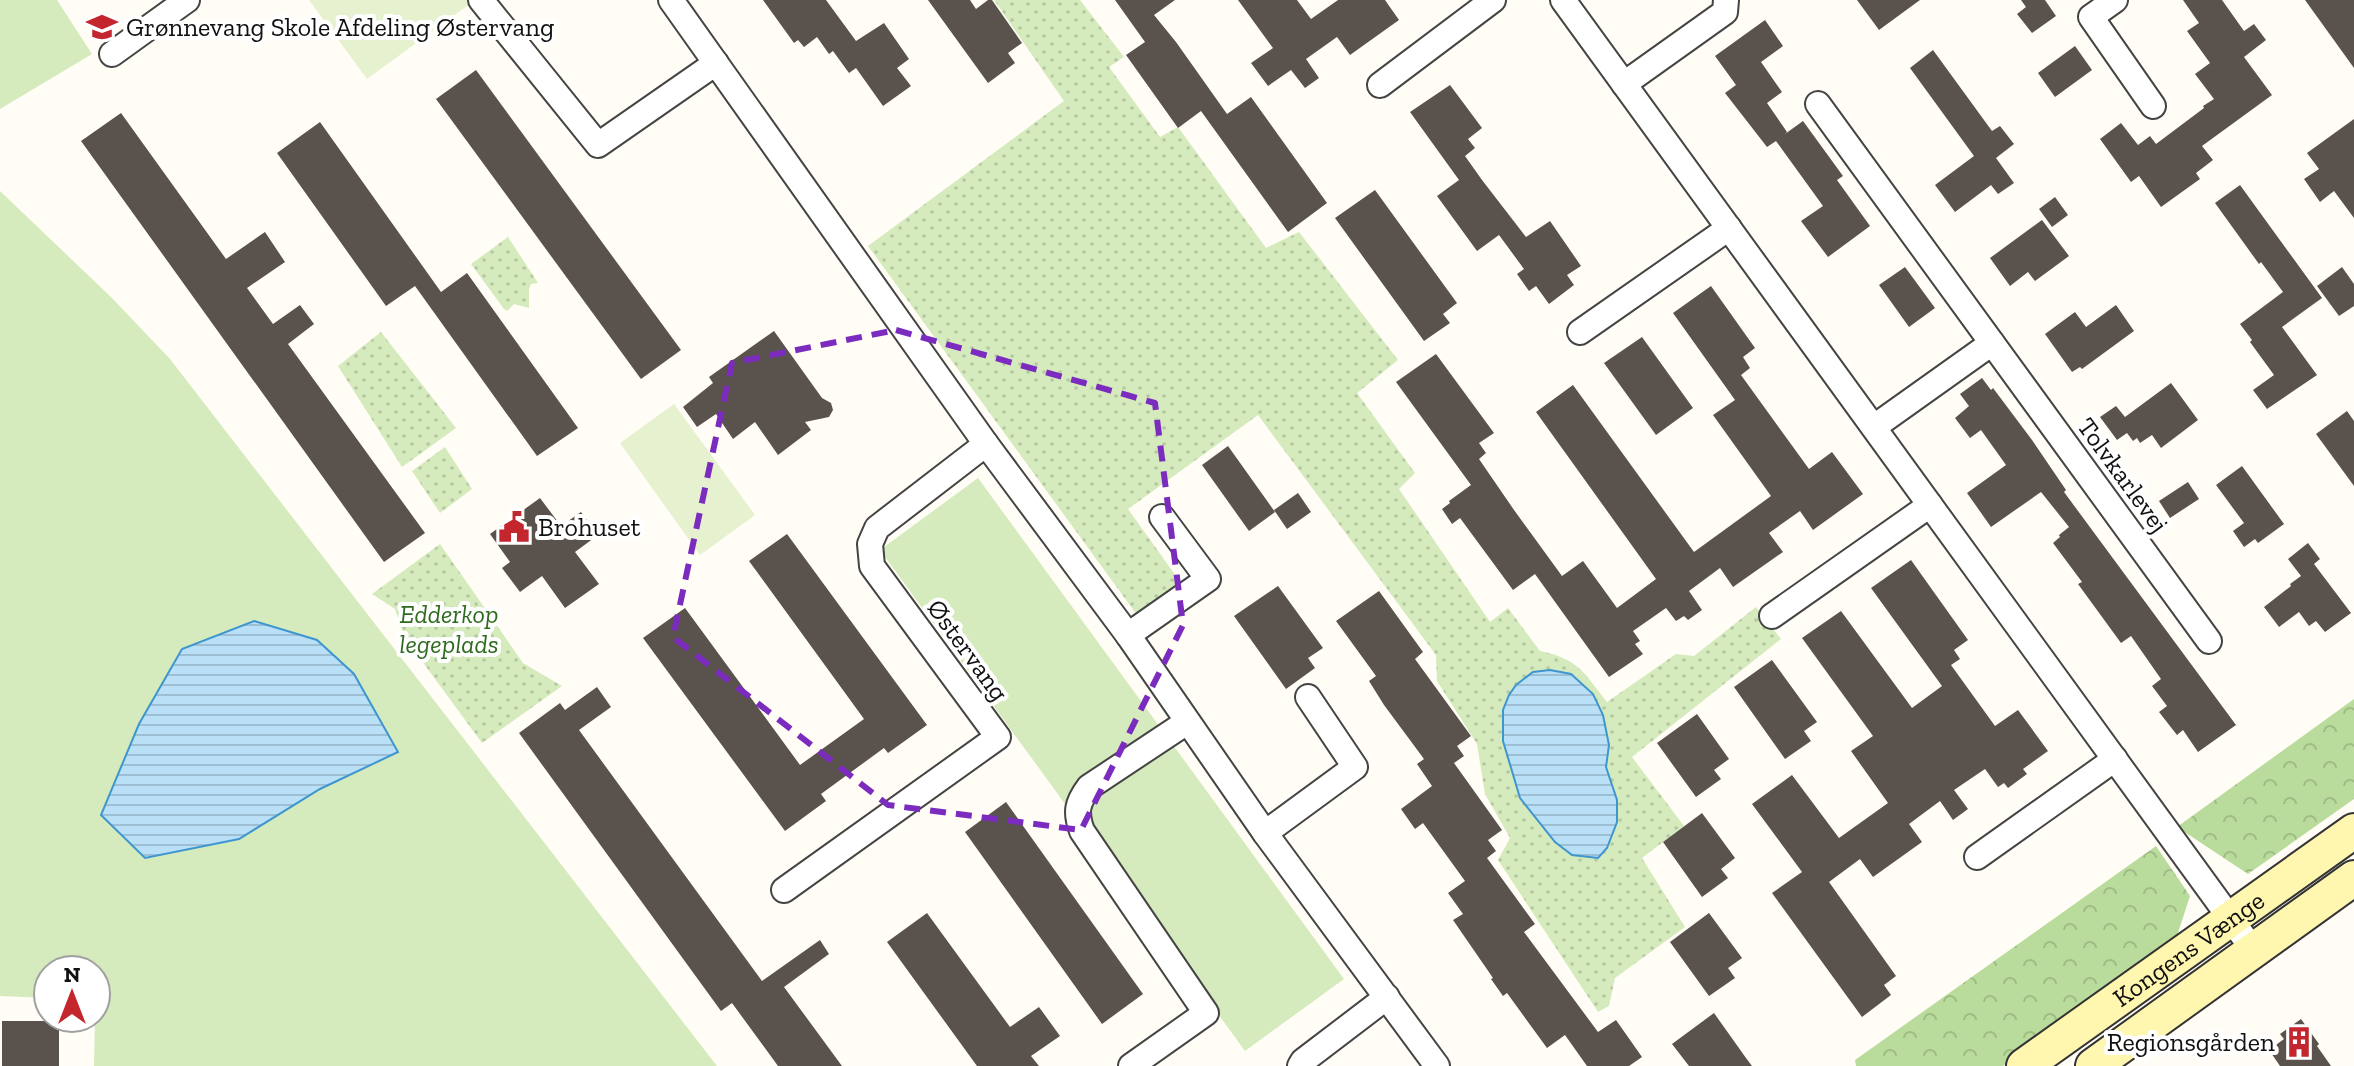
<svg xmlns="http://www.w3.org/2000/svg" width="2354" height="1066" font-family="'Zilla Slab',serif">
  <defs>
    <pattern id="forest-crowns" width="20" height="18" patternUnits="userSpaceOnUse" patternTransform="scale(2)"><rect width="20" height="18" fill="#b9dc9c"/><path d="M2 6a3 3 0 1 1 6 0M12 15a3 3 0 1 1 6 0" fill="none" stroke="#9ebc85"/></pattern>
    <pattern id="park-dots" width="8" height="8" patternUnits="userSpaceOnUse" patternTransform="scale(2)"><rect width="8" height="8" fill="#d5ebbd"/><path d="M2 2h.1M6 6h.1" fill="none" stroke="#b6c8a1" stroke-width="1.8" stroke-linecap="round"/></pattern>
    <pattern id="water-rules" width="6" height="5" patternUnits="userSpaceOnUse" patternTransform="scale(2)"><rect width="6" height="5" fill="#b9e0f7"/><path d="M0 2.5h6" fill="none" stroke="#9ebfd3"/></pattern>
  </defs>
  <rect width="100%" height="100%" fill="#fffdf5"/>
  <g fill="#d5ebbd">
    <polygon points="0,0 57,0 92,54 0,109"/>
    <polygon points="0,191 112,298 170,359 717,1066 94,1066 96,970 48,970 48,998 0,996"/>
    <polygon points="978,478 1344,979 1245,1051 880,550"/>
  </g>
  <g fill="url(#forest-crowns)">
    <polygon points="2354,699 2354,799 2248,874 2177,827"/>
    <polygon points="2156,846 2190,896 2173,948 2003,1066 1856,1066 1855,1060"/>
  </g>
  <g fill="url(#park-dots)">
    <path d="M994 0H1080L1124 57 1109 67 1160 137 1178 127 1266 248 1299 232 1398 360 1357 393 1415 473 1399 489 1490 622 1508 608 1540 651C1579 659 1584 673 1607 702L1676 654 1694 656 1756 607 1781 639 1632 757 1684 826 1642 858 1685 927 1615 978 1609 1006 1598 1012 1498 860 1510 838 1485 794 1477 744 1437 681 1436 655 1258 415 1128 509 1181 583 1137 615 868 246 1064 101Z"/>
    <polygon points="508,237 538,283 531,284 529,289 529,308 514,304 507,311 504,309 471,264"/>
    <polygon points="381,332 456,428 402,467 338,366"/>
    <polygon points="445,447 472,489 440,513 412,471"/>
    <polygon points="440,544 523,663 562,686 482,743 405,638 395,609 372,594"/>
  </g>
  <g fill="#e6f2cf">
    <polygon points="309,0 468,0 471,3 367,79"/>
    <polygon points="674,404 755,515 700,555 620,443"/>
  </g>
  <g fill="url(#water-rules)" stroke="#3f96cf" stroke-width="2">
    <polygon points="254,621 317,640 354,674 398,752 320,789 239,839 145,858 101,815 139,724 182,649"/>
    <polygon points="1550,670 1571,674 1593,694 1603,715 1609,745 1606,767 1617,800 1617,822 1607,848 1598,858 1572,855 1555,842 1520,798 1503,741 1503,710 1509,695 1516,685 1533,672"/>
  </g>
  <g fill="#5a524d">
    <polygon points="763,0 826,0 856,41 884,23 909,59 897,68 911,86 883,106 856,68 849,73 833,51 829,54 817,37 804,47 798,40 794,43"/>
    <polygon points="928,0 970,0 976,9 988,0 992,0 1022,43 1008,53 1015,63 988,83"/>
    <polygon points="1115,0 1175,0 1154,15 1176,42 1227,114 1251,97 1327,203 1288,232 1201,111 1178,128 1126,55 1145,42"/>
    <polygon points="1238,0 1297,0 1311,19 1338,0 1385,0 1399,20 1350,55 1337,37 1306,59 1319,78 1305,88 1291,70 1268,86 1251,63 1273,48"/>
    <polygon points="1857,0 1920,0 1879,30"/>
    <polygon points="2021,0 2045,0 2056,16 2032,33 2017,14 2026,7"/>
    <polygon points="2183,0 2222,0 2244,31 2254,24 2266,40 2244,57 2272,95 2202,146 2213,160 2196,173 2200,179 2161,207 2139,176 2131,182 2100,139 2121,123 2138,145 2150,136 2156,144 2204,108 2203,106 2214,99 2195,74 2210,63 2187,31 2199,23"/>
    <polygon points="2305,0 2354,0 2354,68"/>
    <polygon points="1765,20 1783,46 1761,62 1782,92 1767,103 1787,132 1785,134 1803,121 1843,176 1837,180 1870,226 1828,257 1801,221 1823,206 1776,141 1767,147 1725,93 1736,85 1715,56"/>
    <polygon points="2075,46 2092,70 2055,97 2038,73"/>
    <polygon points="1933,50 1992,131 2000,126 2014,144 1996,158 2014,183 1998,194 1991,185 1955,212 1935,185 1974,156 1910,68"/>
    <polygon points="476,70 681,350 641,379 436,99"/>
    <polygon points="1450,85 1482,128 1468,139 1475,148 1465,156 1482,180 1526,237 1550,221 1581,266 1567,275 1574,285 1549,304 1536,286 1529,291 1517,274 1524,269 1499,235 1477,251 1437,196 1459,180 1410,112"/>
    <polygon points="121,113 226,259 265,232 285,262 247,288 273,324 300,305 314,324 288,344 425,533 384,562 81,141"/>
    <polygon points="2354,119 2354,218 2334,191 2320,202 2304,179 2319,169 2307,153"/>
    <polygon points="320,122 441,292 467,273 578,428 537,456 415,286 386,306 277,153"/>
    <polygon points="2240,185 2322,298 2282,327 2317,375 2267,409 2253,390 2274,375 2250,342 2252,340 2240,324 2283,292 2261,262 2259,264 2215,203"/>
    <polygon points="1375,190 1457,303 1443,314 1450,323 1424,341 1335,218"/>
    <polygon points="2055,197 2068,215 2052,227 2039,209"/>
    <polygon points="2042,220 2069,256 2035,281 2028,272 2010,286 1990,258"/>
    <polygon points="1905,267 1935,308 1909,327 1879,285"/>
    <polygon points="2342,267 2354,284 2354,306 2339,316 2317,286"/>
    <polygon points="1711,286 1755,348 1743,357 1750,368 1741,375 1809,469 1832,452 1863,494 1813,530 1800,511 1769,533 1783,552 1733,587 1720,568 1689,591 1702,610 1688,620 1684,616 1676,621 1666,608 1633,631 1640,641 1635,644 1643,654 1609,677 1535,574 1513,590 1460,518 1452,524 1442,509 1450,503 1449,501 1471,485 1396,382 1436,354 1494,433 1479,443 1486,453 1479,459 1514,510 1562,576 1583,561 1617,608 1656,579 1536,412 1573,385 1694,552 1771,496 1713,415 1735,400 1673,313"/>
    <polygon points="2116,305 2134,331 2082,369 2080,367 2072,372 2045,334 2075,312 2086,327"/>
    <polygon points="774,331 822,398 831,403 833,410 829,417 805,422 811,430 778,455 755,422 733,439 716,414 697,427 683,407 713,383 709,377"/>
    <polygon points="1642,337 1693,408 1656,435 1604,363"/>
    <polygon points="1982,378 1991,390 1993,388 2032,440 2066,490 2064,492 2236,725 2198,752 2183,730 2177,735 2159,712 2167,706 2152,686 2161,679 2131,636 2121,643 2078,584 2082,582 2053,543 2060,537 2059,535 2069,527 2041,492 1991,527 1967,493 2006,465 1981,430 1970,438 1955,418 1969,406 1960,394"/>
    <polygon points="2171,383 2198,420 2161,448 2152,435 2140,443 2137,438 2133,441 2127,433 2117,440 2100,417 2116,406 2125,417"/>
    <polygon points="2347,411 2354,421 2354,486 2316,434"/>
    <polygon points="1228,446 1275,512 1249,531 1202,465"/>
    <polygon points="2242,466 2284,524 2258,543 2255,539 2244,547 2233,531 2244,523 2216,485"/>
    <polygon points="2188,482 2199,499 2170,518 2159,501"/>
    <polygon points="1298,493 1311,512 1287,529 1274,510"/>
    <polygon points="540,498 561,526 581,512 598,535 575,552 599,584 565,608 542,576 520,592 502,568 510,562 490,534"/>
    <polygon points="787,534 927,725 888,753 884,748 821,794 826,801 785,831 643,638 685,608 800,765 864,719 749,561"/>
    <polygon points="2308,543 2320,559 2314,564 2351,613 2325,632 2316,621 2309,626 2299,612 2279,627 2264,607 2291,586 2290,584 2301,576 2288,559"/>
    <polygon points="1911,560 1968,640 1954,650 1960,659 1951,665 1995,726 2018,710 2048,751 2023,769 2027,774 2008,788 2004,783 1998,787 1985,769 1954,790 1968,809 1953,820 1940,801 1909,824 1922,842 1873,877 1860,859 1829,882 1896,976 1884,985 1891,995 1862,1017 1772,893 1802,872 1752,804 1792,775 1839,838 1888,803 1851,751 1873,736 1802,638 1841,611 1912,708 1942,686 1871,588"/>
    <polygon points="1278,586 1323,648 1308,658 1315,668 1286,689 1234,616"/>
    <polygon points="1379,591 1423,652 1415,659 1471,736 1457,746 1464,756 1454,763 1502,830 1488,840 1496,851 1487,858 1535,924 1524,932 1598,1032 1616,1020 1642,1057 1629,1066 1587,1066 1565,1035 1547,1048 1507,993 1503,996 1491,979 1493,978 1453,920 1463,914 1448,893 1465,881 1423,823 1415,829 1401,809 1432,786 1417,764 1424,759 1384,705 1369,681 1376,676 1336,621"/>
    <polygon points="1772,660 1817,722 1804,731 1811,741 1785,759 1734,687"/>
    <polygon points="597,687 611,707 579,730 762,981 820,940 829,954 784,987 842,1066 778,1066 732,1003 721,1011 519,733 560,703 565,710"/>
    <polygon points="1697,714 1729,759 1714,770 1721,779 1696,797 1657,743"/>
    <polygon points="1006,802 1143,994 1102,1024 965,832"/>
    <polygon points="1702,813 1735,858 1721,869 1728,878 1702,897 1663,842"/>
    <polygon points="927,913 1010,1027 1039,1007 1060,1036 1031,1056 1039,1066 977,1066 887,942"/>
    <polygon points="1709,913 1742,958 1728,968 1735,978 1709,996 1670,942"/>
    <polygon points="1714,1013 1746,1058 1752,1066 1689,1066 1672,1044"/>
    <polygon points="2301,1019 2319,1044 2317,1046 2331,1066 2280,1066 2269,1050 2284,1039 2280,1034"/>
    <rect x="2" y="1021" width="57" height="45"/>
  </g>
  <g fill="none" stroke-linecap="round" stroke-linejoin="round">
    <defs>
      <g id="street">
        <polyline points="481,0 598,145 716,63"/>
        <polyline points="671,0 986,444 1128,635 1265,833 1437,1066"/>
        <polyline points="1563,0 2254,951"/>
        <polyline points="2115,0 2091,17 2153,106"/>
        <polyline points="112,54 187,0"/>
        <polyline points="1624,84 1725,12 1726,0"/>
        <polyline points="1380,85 1493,0"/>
        <polyline points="1818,104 2209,641"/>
        <polyline points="1580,332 1729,228"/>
        <polyline points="1874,427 1992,343"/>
        <polyline points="1772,616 1930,505"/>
        <polyline points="1128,635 1208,579 1162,517"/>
        <polyline points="1265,833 1355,767 1308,697"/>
        <polyline points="1977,857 2115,759"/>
        <polyline points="784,890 998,737 872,566 870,544 877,528 986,444"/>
        <path d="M1131 1066 1206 1013 1082 831C1075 812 1077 803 1089 787L1187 722"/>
        <polyline points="1300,1066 1303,1061 1387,997"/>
      </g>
      <g id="secondary">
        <path id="s1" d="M2024 1066 2354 831"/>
        <polyline points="2093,1066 2354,878"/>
      </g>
    </defs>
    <use href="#street" stroke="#444" stroke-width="28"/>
    <use href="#secondary" stroke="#333" stroke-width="38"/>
    <use href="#street" stroke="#fff" stroke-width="24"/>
    <use href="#secondary" stroke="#fff6b0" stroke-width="34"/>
  </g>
  <path fill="none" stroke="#7b2cbf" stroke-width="6" stroke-dasharray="16 10" stroke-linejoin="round" d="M896 330 1155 403 1183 625 1081 830 888 805 673 637 732 363Z"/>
  <defs>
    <symbol id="school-bare" viewBox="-9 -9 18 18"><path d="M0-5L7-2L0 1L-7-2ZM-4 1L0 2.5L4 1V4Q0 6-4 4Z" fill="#c4262e" stroke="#fff" stroke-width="2.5" paint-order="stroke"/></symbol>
    <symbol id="civic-bare" viewBox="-9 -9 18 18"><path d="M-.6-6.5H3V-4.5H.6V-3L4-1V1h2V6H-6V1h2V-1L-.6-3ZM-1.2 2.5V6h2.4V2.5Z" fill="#c4262e" stroke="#fff" stroke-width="2.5" paint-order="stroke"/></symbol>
    <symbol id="building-bare" viewBox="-9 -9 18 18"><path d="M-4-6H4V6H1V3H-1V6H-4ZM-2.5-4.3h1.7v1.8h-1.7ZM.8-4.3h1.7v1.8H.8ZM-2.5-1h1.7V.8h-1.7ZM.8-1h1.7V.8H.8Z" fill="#c4262e" stroke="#fff" stroke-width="2.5" paint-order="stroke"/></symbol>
  </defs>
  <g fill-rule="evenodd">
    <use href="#school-bare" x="80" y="5" width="44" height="44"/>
    <use href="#civic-bare" x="492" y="505" width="44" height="44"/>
    <use href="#building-bare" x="2277" y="1020" width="44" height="44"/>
  </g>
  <g text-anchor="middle" stroke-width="8" stroke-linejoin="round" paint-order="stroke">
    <g font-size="26" fill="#111" stroke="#fff" text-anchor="start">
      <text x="126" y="36">Grønnevang Skole Afdeling Østervang</text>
      <text x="538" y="536">Brohuset</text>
      <text x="2275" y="1051" text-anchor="end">Regionsgården</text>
    </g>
    <g font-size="26" fill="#111" stroke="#fff">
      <text transform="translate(2123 475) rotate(54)" y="9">Tolvkarlevej</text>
      <text transform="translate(968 650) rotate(54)" y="9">Østervang</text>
      <text dy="9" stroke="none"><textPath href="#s1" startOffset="202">Kongens Vænge</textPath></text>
    </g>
    <g font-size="26" font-style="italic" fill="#2f6b1f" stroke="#fff">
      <text x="449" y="623">Edderkop<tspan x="449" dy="30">legeplads</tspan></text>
    </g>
  </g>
  <g transform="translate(72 994)"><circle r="38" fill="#ffffff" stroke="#a0a0a0" stroke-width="2"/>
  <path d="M0-6L14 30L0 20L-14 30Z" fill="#c4262e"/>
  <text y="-12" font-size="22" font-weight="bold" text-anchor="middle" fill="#111111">N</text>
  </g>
</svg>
